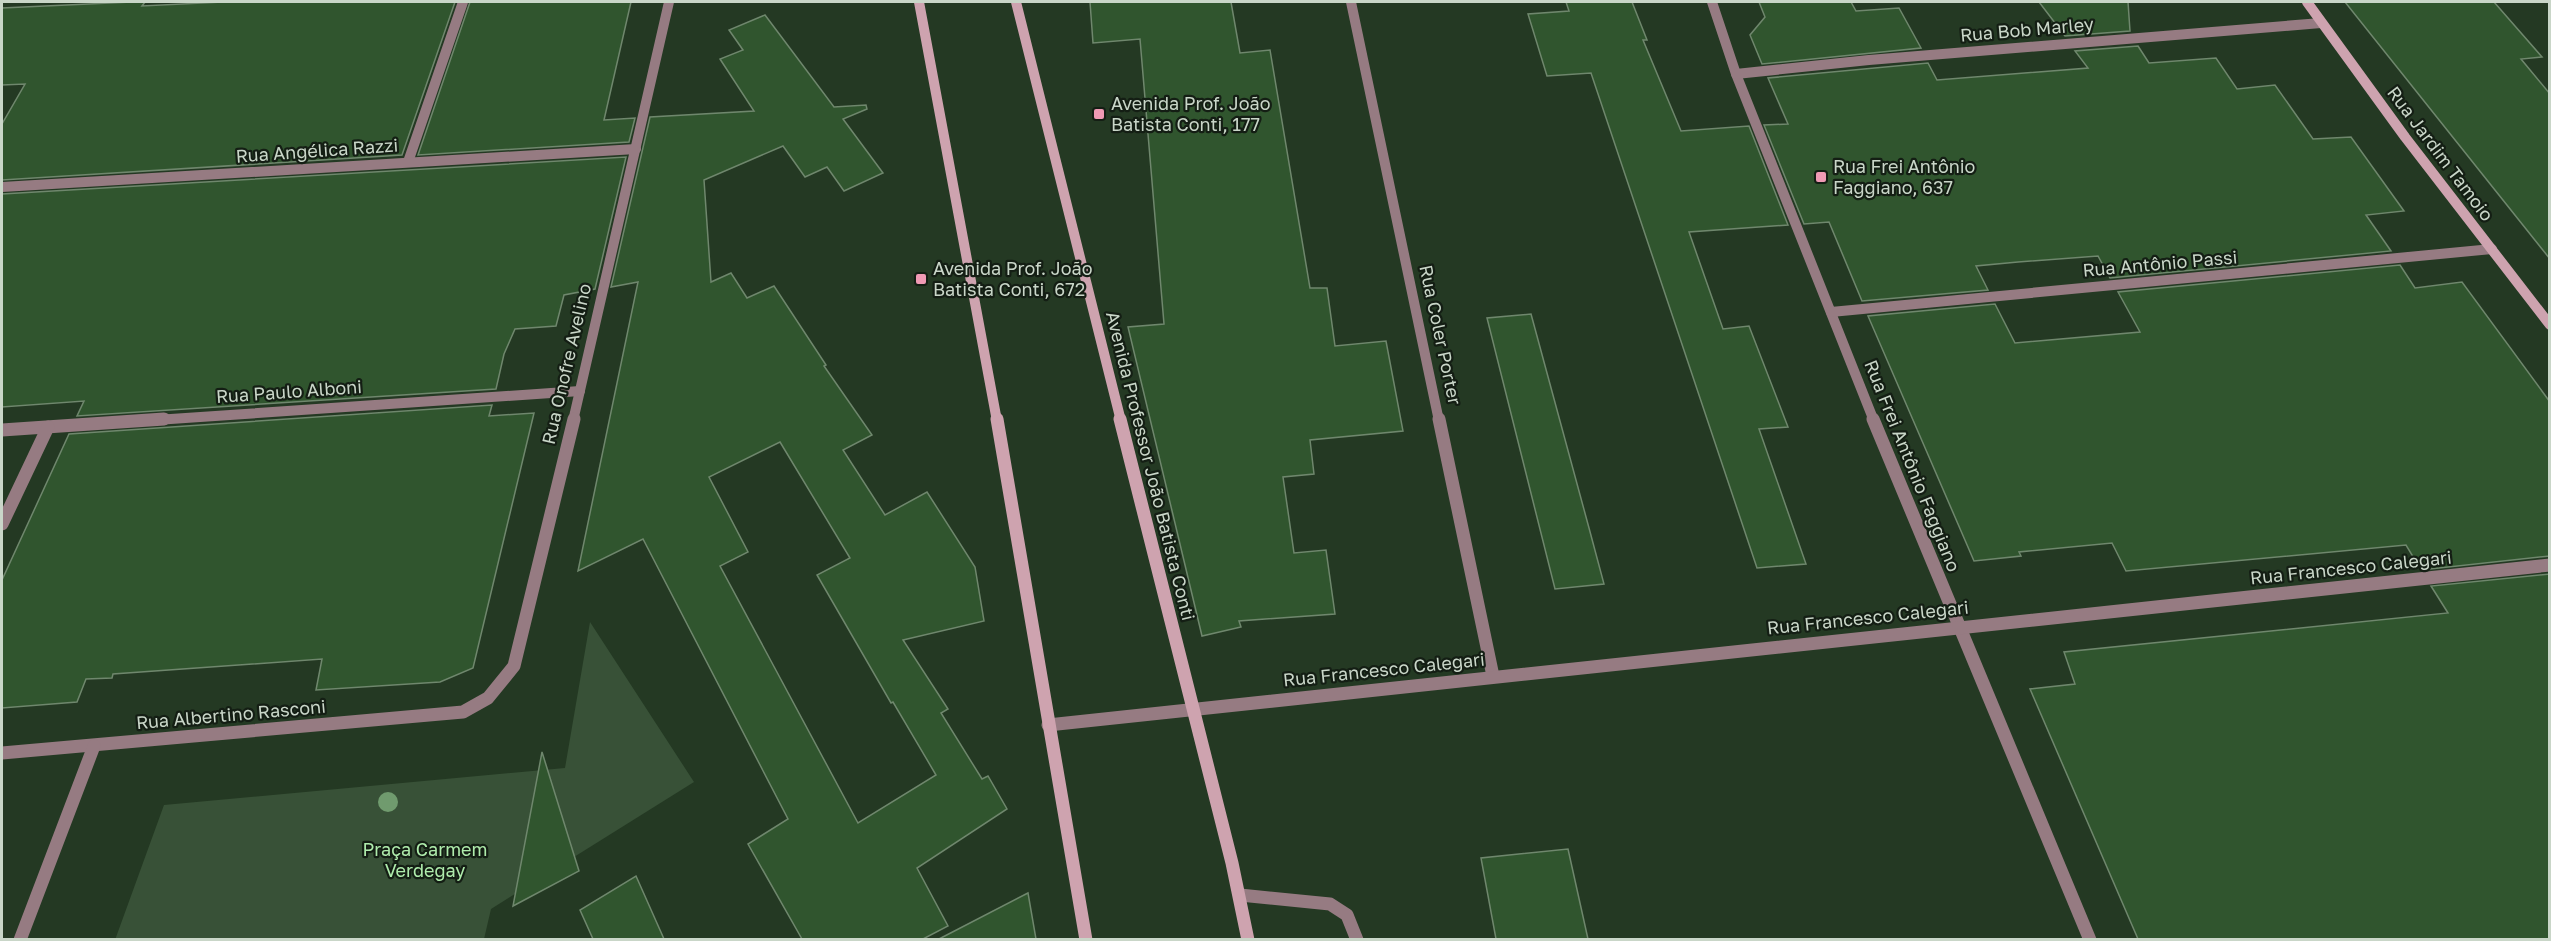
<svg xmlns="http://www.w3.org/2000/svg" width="2551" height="941" font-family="'Golos Text',sans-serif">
  <rect width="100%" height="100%" fill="#243923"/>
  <polygon fill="#385137" points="590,622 694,782 491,909 484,939 115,940 164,805 565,768"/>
  <g fill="#30552e" stroke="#6f876d" stroke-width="1.5" fill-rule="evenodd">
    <polygon points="132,2 145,2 142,6 223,2 455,2 402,155 2,180 2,124 25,84 2,85 2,8"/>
    <polygon points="470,2 631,2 604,120 635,118 629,142 418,155"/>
    <polygon points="1090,2 1231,2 1240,53 1270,50 1310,288 1327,288 1335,346 1386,341 1403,431 1310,440 1314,474 1283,477 1294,553 1326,550 1335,614 1239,621 1241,627 1202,636 1128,327 1164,324 1140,39 1093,43"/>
    <polygon points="1566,2 1632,2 1647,40 1643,40 1681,131 1749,126 1788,225 1689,232 1723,329 1749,326 1788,427 1759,429 1806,564 1757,568 1591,73 1547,76 1528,14 1569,11"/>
    <polygon points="1759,2 1851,2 1856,11 1899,8 1921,48 1762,64 1750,35 1765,17"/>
    <polygon points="2039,2 2128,2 2130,31 2065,36"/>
    <polygon points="2345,2 2494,2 2542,57 2521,59 2550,94 2550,259"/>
    <path d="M765 15 834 107 866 105 867 109 843 119 883 173 844 191 827 167 805 177 783 146 704 180 711 282 731 273 747 298 774 286 826 365 824 366 872 435 843 450 885 515 927 492 975 567 984 621 903 640 948 709 941 713 982 779 988 776 1007 809 917 868 948 926 923 939H802L748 844 788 819 643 539 578 571 638 282 611 287 650 117 754 111 720 59 743 50 729 30ZM780 442 850 558 817 575 891 703 893 702 936 775 858 823 720 566 748 552 709 477Z"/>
    <polygon points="2138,46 2149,63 2216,58 2237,89 2275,85 2313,139 2351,137 2404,211 2366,215 2391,251 2110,278 2098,256 2018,262 1976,266 1988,290 1862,301 1829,222 1804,224 1764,125 1788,124 1768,78 1928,63 1937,80 2088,68 2075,51"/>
    <polygon points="626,157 595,289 564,295 556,326 515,329 504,354 496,389 77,416 84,401 2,407 2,194"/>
    <polygon points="2400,265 2415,288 2462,282 2550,402 2550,556 2421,570 2406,545 2126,571 2112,543 2019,552 2021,556 1974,561 1868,316 1995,304 2015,343 2140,332 2118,292"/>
    <polygon points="1531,314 1589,528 1604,584 1555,589 1487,318"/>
    <polygon points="492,405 489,416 534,413 473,668 440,682 316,690 322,659 113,674 112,678 86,679 77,702 2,708 2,580 69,434"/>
    <polygon points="2550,574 2550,939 2138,939 2030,689 2075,684 2064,652 2448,613 2431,586"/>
    <polygon points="542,752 579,871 513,906"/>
    <polygon points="1568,849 1588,939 1496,939 1481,858"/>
    <polygon points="636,876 664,939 593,939 580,910"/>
    <polygon points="1028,893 1036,939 939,939"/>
  </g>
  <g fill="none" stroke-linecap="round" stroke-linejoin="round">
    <polyline stroke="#967b82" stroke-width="13" points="1240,895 1330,904 1347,915 1357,940"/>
    <g stroke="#967b82" stroke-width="10">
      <polyline points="1351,2 1439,421"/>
      <polyline points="1712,2 1736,74 1874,421"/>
      <polyline points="1736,74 1869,60 2321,23"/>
      <polyline points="408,162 463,2"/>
      <polyline points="2,187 636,149"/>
      <polyline points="1831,312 2492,249"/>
      <polyline points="141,421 580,391"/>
      <polyline points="573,421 669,2"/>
    </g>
    <g stroke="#967b82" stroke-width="13">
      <polyline points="1439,419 1493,676"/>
      <polyline points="1873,419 2090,940"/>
      <polyline points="2,430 164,419"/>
      <polyline points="2,524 48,427"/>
      <polyline points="1048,725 2550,565"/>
      <polyline points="2,753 463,712 488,698 514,666 574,419"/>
      <polyline points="20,940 94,746"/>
    </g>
    <g stroke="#cea3af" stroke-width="10">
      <polyline points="919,2 997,421"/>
      <polyline points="1016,2 1121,421"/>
      <polyline points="2307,2 2405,137 2550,325"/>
    </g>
    <g stroke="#cea3af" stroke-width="13">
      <polyline points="997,419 1086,940"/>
      <polyline points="1120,419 1232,863 1248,940"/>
    </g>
  </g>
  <circle fill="#709b6e" cx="388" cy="802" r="10"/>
  <g fill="#f09ab4" stroke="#141e14" stroke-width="2">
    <rect x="1093" y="108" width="12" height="12" rx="3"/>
    <rect x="1815" y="171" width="12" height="12" rx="3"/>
    <rect x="915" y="273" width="12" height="12" rx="3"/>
  </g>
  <g text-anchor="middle" stroke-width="4.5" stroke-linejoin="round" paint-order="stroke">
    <g font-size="18" fill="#c9d6c8" stroke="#141e14">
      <text transform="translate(2027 30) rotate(-5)" y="6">Rua Bob Marley</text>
      <text transform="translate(317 151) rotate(-4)" y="6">Rua Angélica Razzi</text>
      <text transform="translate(2440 154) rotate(53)" y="6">Rua Jardim Tamoio</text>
      <text transform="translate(2160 264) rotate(-5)" y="6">Rua Antônio Passi</text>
      <text transform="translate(1440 335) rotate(78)" y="6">Rua Coler Porter</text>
      <text transform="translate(567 364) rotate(-77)" y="6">Rua Onofre Avelino</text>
      <text transform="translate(289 392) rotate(-4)" y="6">Rua Paulo Alboni</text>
      <text transform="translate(1150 466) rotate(76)" y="6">Avenida Professor João Batista Conti</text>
      <text transform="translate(1912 466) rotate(68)" y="6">Rua Frei Antônio Faggiano</text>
      <text transform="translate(2351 568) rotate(-6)" y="6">Rua Francesco Calegari</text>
      <text transform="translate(1868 618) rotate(-6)" y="6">Rua Francesco Calegari</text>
      <text transform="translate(1384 670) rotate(-6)" y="6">Rua Francesco Calegari</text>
      <text transform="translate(231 715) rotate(-5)" y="6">Rua Albertino Rasconi</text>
    </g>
    <g font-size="18" fill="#c9d6c8" stroke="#141e14" text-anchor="start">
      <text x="1111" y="110">Avenida Prof. João<tspan x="1111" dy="21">Batista Conti, 177</tspan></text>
      <text x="1833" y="173">Rua Frei Antônio<tspan x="1833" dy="21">Faggiano, 637</tspan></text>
      <text x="933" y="275">Avenida Prof. João<tspan x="933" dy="21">Batista Conti, 672</tspan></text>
    </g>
    <g font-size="18" fill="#afecac" stroke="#141e14">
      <text x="425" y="856">Praça Carmem<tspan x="425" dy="21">Verdegay</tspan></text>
    </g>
  </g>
  <rect width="2551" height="941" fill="none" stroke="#c9d6c8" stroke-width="6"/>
</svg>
